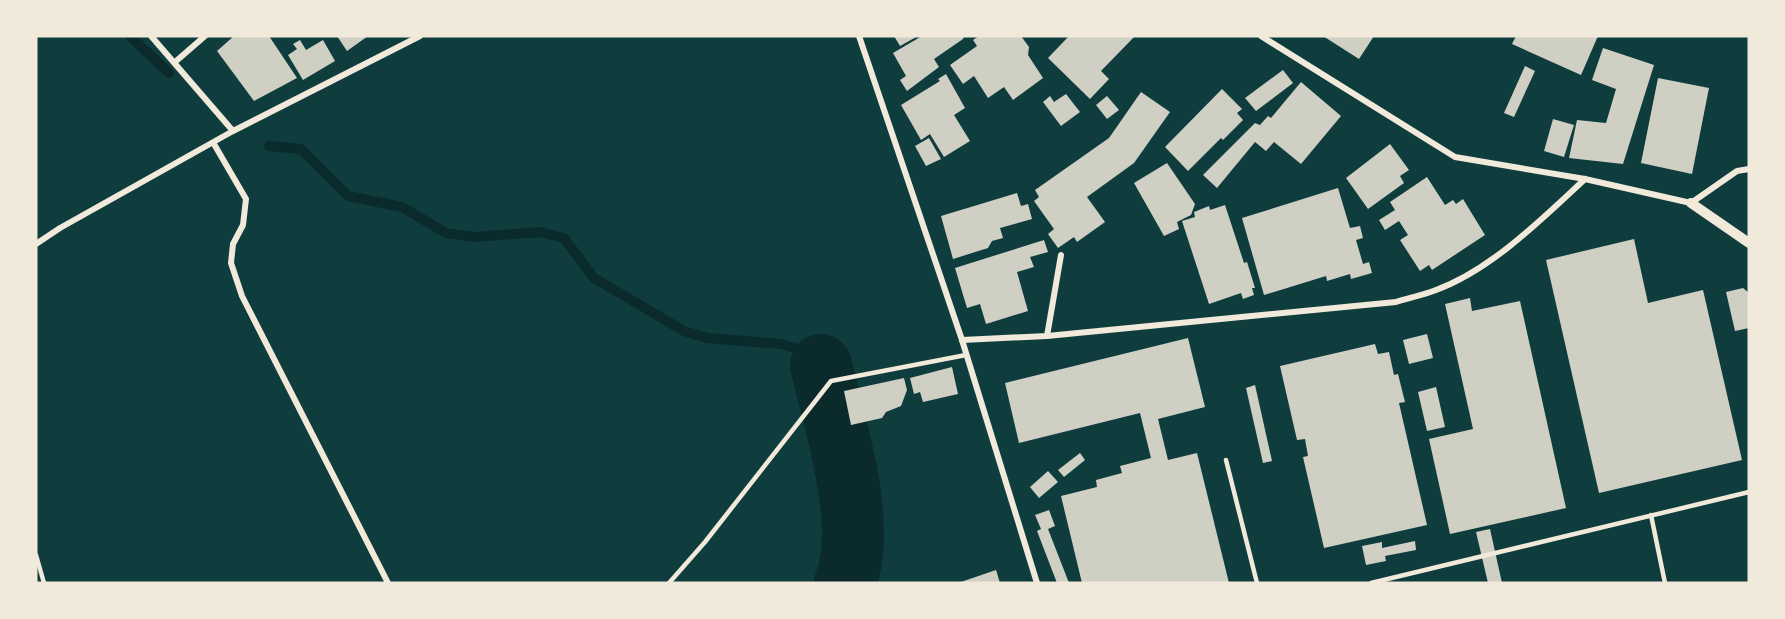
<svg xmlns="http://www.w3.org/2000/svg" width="1785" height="619" font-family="'Noto Sans',sans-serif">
  <rect width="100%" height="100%" fill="#0f3d3e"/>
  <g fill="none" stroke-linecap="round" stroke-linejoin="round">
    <g stroke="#0a2a2b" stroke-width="10">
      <polyline points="130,36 169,73"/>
      <polyline points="269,146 301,149 348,196 402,207 446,233 474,237 540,232 564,238 594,278 684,331 707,338 781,344 798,349 821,365"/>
    </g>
    <path stroke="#0a2a2b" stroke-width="62" d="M821 365C835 424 868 526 845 583"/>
  </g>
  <g fill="#cfcfc3">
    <polygon points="234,36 269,36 297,78 254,101 217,51"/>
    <polygon points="337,36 368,36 347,51"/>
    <polygon points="894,36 918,36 900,46"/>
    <polygon points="922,36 964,36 963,39 934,59 939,67 907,91 900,80 906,76 893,53"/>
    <polygon points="979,36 1021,36 1029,47 1028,55 1043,78 1013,100 1004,87 988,98 974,76 963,84 950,65 977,46 973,40"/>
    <polygon points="1069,36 1135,36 1101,71 1109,79 1090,99 1048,58"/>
    <polygon points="1323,36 1374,36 1359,59"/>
    <polygon points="1516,36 1598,36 1581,75 1512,44"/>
    <polygon points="300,40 306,50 323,40 335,61 303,80 288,55 297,49 293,44"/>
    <polygon points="1603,48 1654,65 1623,164 1569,158 1577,120 1606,123 1616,89 1592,80"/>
    <polygon points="1525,66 1535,71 1514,117 1504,113"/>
    <polygon points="1283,70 1293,83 1256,111 1245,98"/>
    <polygon points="946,74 965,108 954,115 970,141 944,157 930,134 921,140 901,105 940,81 938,79"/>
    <polygon points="1658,78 1709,88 1692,174 1641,163"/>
    <polygon points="1301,82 1341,116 1301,164 1274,142 1266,151 1255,142 1217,188 1203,175 1255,123 1260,125 1268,116 1271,118"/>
    <polygon points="1222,89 1242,109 1237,113 1243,120 1223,140 1221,138 1188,171 1165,147"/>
    <polygon points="1141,92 1170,112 1134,163 1087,197 1105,222 1077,242 1074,237 1058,248 1048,234 1054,229 1034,201 1039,197 1035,190 1109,138"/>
    <polygon points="1066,94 1080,112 1061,126 1043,102 1050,96 1054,102"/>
    <polygon points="1107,96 1119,110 1107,119 1096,105"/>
    <polygon points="1553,119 1574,125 1564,157 1544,151"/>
    <polygon points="929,138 941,159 926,166 915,146"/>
    <polygon points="1390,144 1409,170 1400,176 1404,183 1368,209 1346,178"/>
    <polygon points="1167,163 1195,204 1191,215 1177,222 1179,229 1164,236 1134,183"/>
    <polygon points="1427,177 1445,205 1453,200 1456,204 1463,199 1485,235 1432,270 1429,265 1420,271 1400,240 1408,235 1399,221 1385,230 1379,220 1395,210 1390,202"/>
    <polygon points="1338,188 1350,228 1360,226 1363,238 1356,240 1363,264 1369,262 1372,273 1351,279 1350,274 1327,281 1326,276 1264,295 1242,218"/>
    <polygon points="1017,193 1021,206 1028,204 1032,219 1000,228 1003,238 992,241 988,248 953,259 941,216"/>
    <polygon points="1225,205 1244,263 1247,262 1255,288 1252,288 1254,295 1243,299 1241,293 1209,304 1182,221 1195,217 1194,212 1209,206 1210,210"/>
    <polygon points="1634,239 1648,303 1703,290 1742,460 1599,493 1546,260"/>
    <polygon points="1044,240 1048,252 1030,257 1034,267 1017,272 1028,311 986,324 980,304 967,308 955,268"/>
    <polygon points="1743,288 1749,293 1749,328 1735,331 1726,292"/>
    <polygon points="1470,298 1472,311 1520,301 1566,508 1450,534 1429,439 1473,429 1445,304"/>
    <polygon points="1427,334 1433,358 1409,364 1403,340"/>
    <polygon points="1188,338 1205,407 1158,419 1168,460 1197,453 1229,583 1082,583 1061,496 1097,487 1096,480 1122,473 1120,466 1151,458 1140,413 1019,443 1005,383"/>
    <polygon points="1375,344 1378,354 1389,352 1394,375 1398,374 1405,402 1399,403 1427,525 1324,548 1303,457 1308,456 1305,439 1297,440 1280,366"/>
    <polygon points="952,367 958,394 923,402 920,392 914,394 910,378"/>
    <polygon points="904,378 907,390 901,406 886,412 882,418 851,425 844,391"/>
    <polygon points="1255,385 1272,461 1263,463 1246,388"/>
    <polygon points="1436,387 1445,427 1427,431 1418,392"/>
    <polygon points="1080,453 1085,460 1064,477 1058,470"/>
    <polygon points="1048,471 1058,482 1039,498 1030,487"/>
    <polygon points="1049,510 1055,526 1048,529 1069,583 1057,583 1037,531 1041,529 1035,515"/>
    <polygon points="1490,529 1502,583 1488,583 1476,532"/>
    <polygon points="1415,541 1416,550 1385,556 1386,561 1366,565 1362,546 1382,542 1382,548"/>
    <polygon points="996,570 1000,583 958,583"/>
  </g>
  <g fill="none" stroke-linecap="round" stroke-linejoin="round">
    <g stroke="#f1e9da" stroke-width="4.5">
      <polyline points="1226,460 1257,583"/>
      <polyline points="1651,515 1665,583"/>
      <polyline points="36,555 44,583"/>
      <polyline points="669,583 705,542 831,381 966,355"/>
      <polyline points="1371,583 1749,492"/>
    </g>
    <g stroke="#f1e9da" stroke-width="6">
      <polyline points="151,36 233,131"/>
      <polyline points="859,36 962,340 1037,583"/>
      <polyline points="1261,36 1455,157 1585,179 1691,203 1737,171 1749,169"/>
      <polyline points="175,62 205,36"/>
      <polyline points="214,144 246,199 243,225 233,244 231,263 242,296 388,583"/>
      <polyline points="36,244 60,228 233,131 420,36"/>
      <polyline points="1047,336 1061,255"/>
      <path d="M962 340 1047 336 1396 302C1409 298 1423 295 1436 290 1491 270 1543 218 1585 179"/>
    </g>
    <polyline stroke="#f1e9da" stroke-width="10" points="1691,203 1749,243"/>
  </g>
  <rect width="1785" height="619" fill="none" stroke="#f1e9da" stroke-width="75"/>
</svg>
